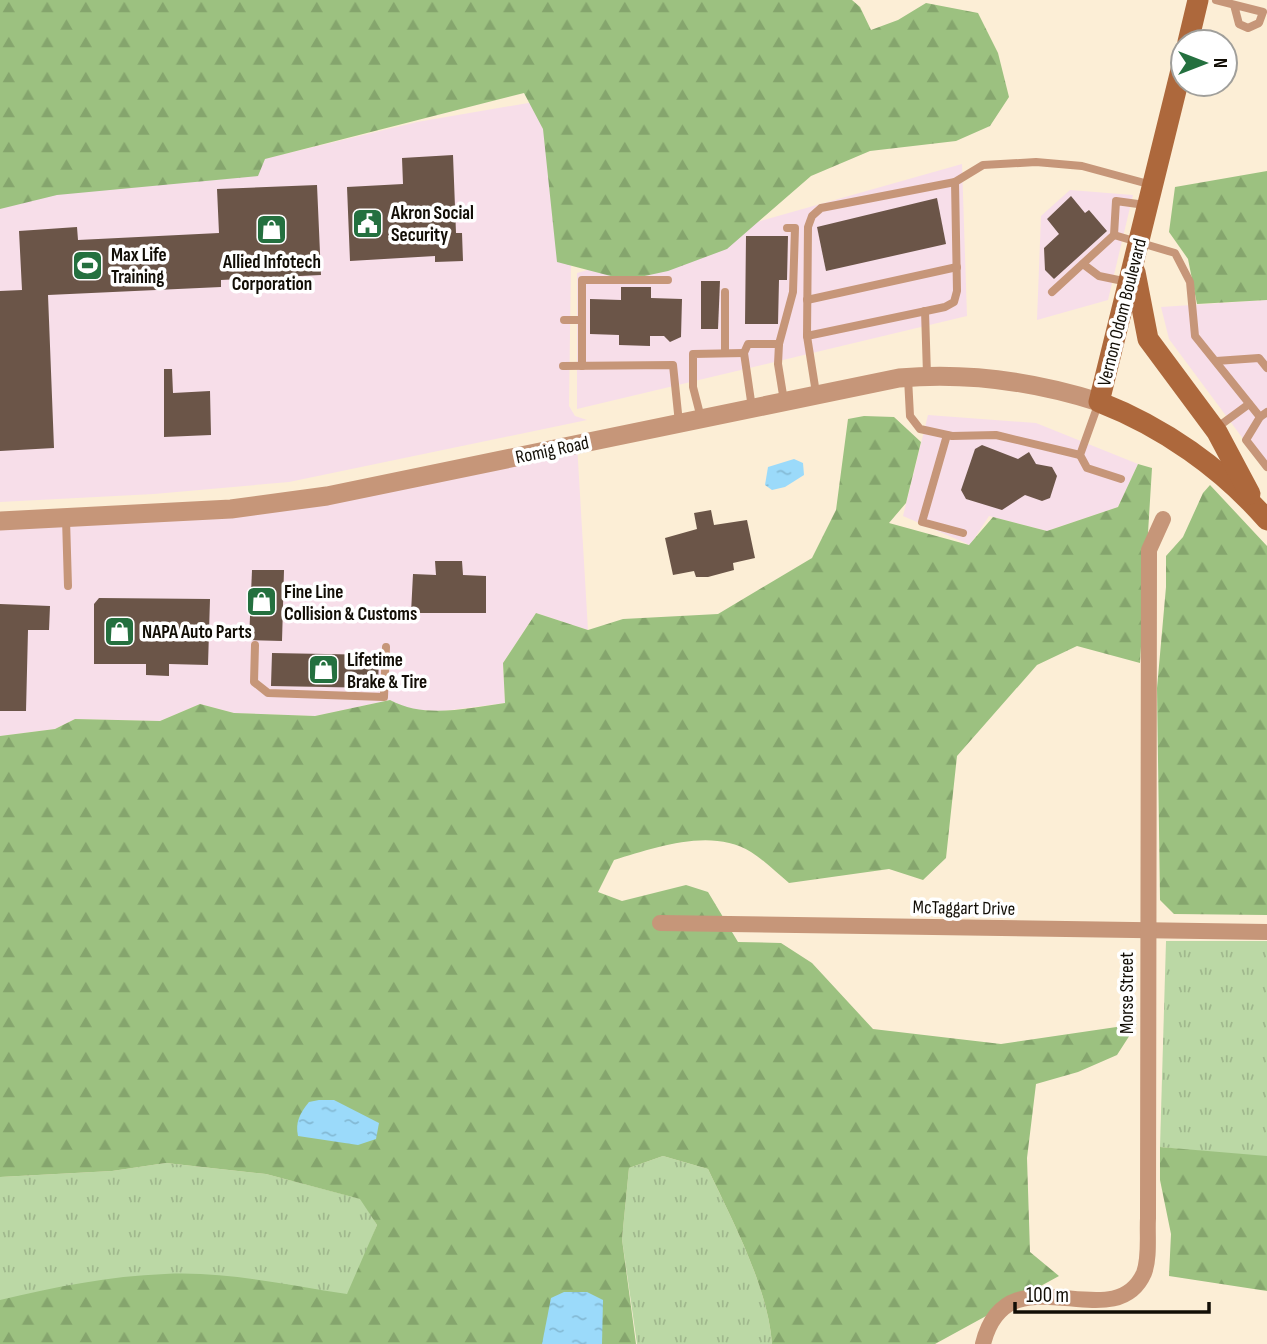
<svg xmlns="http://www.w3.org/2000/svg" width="1267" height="1344" font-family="'Sofia Sans Condensed',sans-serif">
  <defs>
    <pattern id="grass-tufts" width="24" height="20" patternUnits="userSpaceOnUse" patternTransform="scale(1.75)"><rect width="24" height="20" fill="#bbd8a5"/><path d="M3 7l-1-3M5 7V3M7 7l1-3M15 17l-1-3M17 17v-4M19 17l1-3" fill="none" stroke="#a0b88d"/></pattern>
    <pattern id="forest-firs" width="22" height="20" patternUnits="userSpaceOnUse" patternTransform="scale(1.75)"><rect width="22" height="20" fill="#9cc180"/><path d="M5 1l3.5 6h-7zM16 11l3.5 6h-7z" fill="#85a56d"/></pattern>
    <pattern id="water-ripples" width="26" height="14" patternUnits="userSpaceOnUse" patternTransform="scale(1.75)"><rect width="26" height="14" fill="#9bdafa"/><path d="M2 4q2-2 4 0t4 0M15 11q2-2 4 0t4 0" fill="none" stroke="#84bad5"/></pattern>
  </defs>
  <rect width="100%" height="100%" fill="#fceed6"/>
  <g fill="#f7dee9">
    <polygon points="563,97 571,260 569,406 575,416 587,420 289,482 154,494 0,502 0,179 264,159 417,122"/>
    <polygon points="962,164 967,316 577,409 577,273"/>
    <polygon points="1070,190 1133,195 1108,300 1037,320 1041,216"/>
    <polygon points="1267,300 1267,471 1169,339 1161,307"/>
    <polygon points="928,415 1036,423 1138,464 1118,507 1047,531 989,516 970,545 903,516"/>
    <polygon points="577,444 588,630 536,613 503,663 505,703 443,711 408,710 390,700 315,716 234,713 200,704 160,721 75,719 55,729 0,736 0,521 231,509"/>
  </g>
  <g fill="url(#grass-tufts)">
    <polygon points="1166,941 1267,941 1267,1158 1160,1147"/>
    <path d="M663 1156 708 1169C732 1220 768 1287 772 1344H637L622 1239 629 1168Z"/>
    <polygon points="166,1163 266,1174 361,1199 377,1225 355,1281 319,1344 0,1344 0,1177 112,1171"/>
  </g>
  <g fill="url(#forest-firs)">
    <polygon points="0,0 852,0 860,7 871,30 898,20 926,3 978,13 998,53 1009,97 990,126 956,141 870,151 811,176 727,249 668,271 626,280 557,262 543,129 524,93 265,159 258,176 57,195 0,209"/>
    <polygon points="1267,171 1267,300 1197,304 1188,259 1169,232 1175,187"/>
    <path d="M864 416 894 417 921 442 906 503 889 523 969 545 993 517 1047 531 1118 507 1138 464 1152 468 1140 663 1077 646 1037 665 957 756 946 858 923 880 889 869 789 883C777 873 764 860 751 852 711 827 654 848 614 860L598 892 622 901 686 885 708 892 738 942 781 943 812 963 873 1029 1001 1044 1137 1024 1117 1055 1078 1072 1036 1084 1027 1158 1030 1252 1059 1276 935 1344H772C768 1287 732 1220 708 1169L663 1156 629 1168 622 1239 636 1344H0V1300C55 1287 109 1276 165 1274 226 1271 287 1285 347 1294L377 1225 360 1199 266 1174 166 1163 112 1171 0 1177V736L55 729 75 719 160 721 200 704 234 713 315 716 390 700C425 719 467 708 505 703L503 663 536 613 588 630 623 619 718 614 812 558 836 510 848 419Z"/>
    <polygon points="1210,485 1267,546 1267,915 1174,914 1160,900 1157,688 1166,587 1166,556 1183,537 1203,493"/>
    <polygon points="1160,1147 1267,1156 1267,1291 1169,1276 1171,1234 1160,1180"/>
  </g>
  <g fill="url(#water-ripples)">
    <polygon points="794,459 803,463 804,475 785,487 772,490 765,485 768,467"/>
    <path d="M319 1100H334L379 1123 376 1139 358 1145 298 1136C295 1122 300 1113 309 1102Z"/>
    <polygon points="564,1292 587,1292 603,1300 602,1344 542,1344 551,1298"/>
  </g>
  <g fill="#6b5548">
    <polygon points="453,155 456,233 462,233 463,261 435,262 435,256 350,261 347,187 403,184 402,158"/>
    <polygon points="317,185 321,275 221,280 221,287 48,295 54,448 0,451 0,291 22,290 19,231 77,227 78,240 219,233 217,189"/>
    <polygon points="1071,196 1085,213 1089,210 1107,231 1054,279 1045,270 1044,248 1059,234 1047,219"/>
    <polygon points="937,198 946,244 826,271 817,227"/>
    <polygon points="746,236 788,236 787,280 779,280 778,324 745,324"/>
    <polygon points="701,281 720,281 718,329 701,329"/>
    <polygon points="621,287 651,287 651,298 682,299 681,337 670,342 664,336 650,336 650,346 619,345 619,335 590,334 590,299 621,300"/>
    <polygon points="164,369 172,369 173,393 210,391 211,435 164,437"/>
    <polygon points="982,445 1018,459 1029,452 1036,464 1052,467 1057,476 1050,498 1042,501 1025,495 1002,510 966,499 961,490 975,449"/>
    <polygon points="711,510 714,525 747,520 755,558 733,563 734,570 708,577 696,577 694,571 673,575 665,538 697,529 694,513"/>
    <polygon points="435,561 462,561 463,575 486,576 486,613 411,613 413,574 436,575"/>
    <polygon points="252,570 284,570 282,641 249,640"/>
    <polygon points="99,598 210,599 208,665 169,664 169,676 146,675 146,664 94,664 94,604"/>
    <polygon points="0,604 50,606 49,630 28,630 26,711 0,711"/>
    <polygon points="272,653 379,655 378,688 271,686"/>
  </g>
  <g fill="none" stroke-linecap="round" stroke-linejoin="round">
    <g stroke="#c69679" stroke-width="8">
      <polyline points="1216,0 1263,12 1259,23 1248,28 1239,24 1234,5"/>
      <polyline points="1114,235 1175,253 1190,282 1195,336 1260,417"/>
      <polyline points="1083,264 1099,276 1128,282"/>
      <polyline points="1052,292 1114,235 1116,201 1145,205"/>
      <polyline points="807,300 957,267"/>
      <polyline points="925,311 927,375"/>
      <polyline points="564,320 582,320 582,366"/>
      <polyline points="582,320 582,280 668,280"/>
      <polyline points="807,336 808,227 812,216 821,208 955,182"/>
      <polyline points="779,344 793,292 795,228 787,228"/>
      <polyline points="725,353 725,292"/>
      <polyline points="1216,361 1259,358 1267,368"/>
      <polyline points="563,366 673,365 679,423"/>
      <polyline points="908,378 910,416 920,429 952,436 996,435 1080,455"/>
      <polyline points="816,393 807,336 945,307 954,302 957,291 955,182 983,165 1036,162 1082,166 1152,185"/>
      <polyline points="1099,402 1080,455 1087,468 1121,479"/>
      <polyline points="752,408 744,353 748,344 779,344 778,364 784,401"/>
      <polyline points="1267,412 1260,417 1246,440 1267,467"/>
      <polyline points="701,418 693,387 693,354 744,353"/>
      <polyline points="1215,429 1249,404"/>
      <polyline points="947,435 922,522 963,533"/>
      <polyline points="66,519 68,586"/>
      <polyline points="255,645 254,682 268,693 384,697 386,647"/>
    </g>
    <g stroke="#c69679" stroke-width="16">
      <polyline points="660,923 1267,932"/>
      <path d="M983 1344C1007 1247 1114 1341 1144 1273 1150 1257 1147 1235 1148 1218L1149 550 1163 519"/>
    </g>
    <path stroke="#c69679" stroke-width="19" d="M0 521 231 509 327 496 899 378C968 372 1033 381 1099 402"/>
    <g stroke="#ad683c" stroke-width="21">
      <polyline points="1188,42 1198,0"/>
      <path d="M1183 62 1099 402C1163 427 1222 468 1267 520"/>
      <polyline points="1135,272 1148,339 1217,432 1250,494"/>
    </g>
  </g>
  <defs>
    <symbol id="civic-square" viewBox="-11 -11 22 22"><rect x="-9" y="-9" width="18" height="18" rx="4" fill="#24703f" stroke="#fff"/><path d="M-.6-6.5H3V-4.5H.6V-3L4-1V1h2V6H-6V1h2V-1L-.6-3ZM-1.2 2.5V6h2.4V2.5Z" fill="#fff"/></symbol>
    <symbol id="shop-square" viewBox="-11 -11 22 22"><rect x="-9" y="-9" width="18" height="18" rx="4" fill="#24703f" stroke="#fff"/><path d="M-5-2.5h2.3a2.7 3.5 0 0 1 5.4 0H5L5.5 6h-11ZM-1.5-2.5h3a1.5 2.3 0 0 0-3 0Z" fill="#fff"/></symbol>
    <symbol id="stadium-square" viewBox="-11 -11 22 22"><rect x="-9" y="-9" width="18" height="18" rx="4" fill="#24703f" stroke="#fff"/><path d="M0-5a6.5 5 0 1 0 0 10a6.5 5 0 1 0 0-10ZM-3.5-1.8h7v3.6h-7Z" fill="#fff"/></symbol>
  </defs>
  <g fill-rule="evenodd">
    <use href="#civic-square" x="350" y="206" width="35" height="35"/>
    <use href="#shop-square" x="254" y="212" width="35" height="35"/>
    <use href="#stadium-square" x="70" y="248" width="35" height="35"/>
    <use href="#shop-square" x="244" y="584" width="35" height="35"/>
    <use href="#shop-square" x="102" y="614" width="35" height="35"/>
    <use href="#shop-square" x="306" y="652" width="35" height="35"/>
  </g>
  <g text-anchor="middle" stroke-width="7" stroke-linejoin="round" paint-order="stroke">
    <g font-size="19" font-weight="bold" fill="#120e06" stroke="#fff" text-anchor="start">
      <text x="391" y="219">Akron Social<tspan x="391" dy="22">Security</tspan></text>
      <text x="111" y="261">Max Life<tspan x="111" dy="22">Training</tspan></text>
      <text x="272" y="268" text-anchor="middle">Allied Infotech<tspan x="272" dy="22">Corporation</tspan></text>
      <text x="284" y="598">Fine Line<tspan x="284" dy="22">Collision &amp; Customs</tspan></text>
      <text x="142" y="638">NAPA Auto Parts</text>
      <text x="347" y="666">Lifetime<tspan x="347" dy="22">Brake &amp; Tire</tspan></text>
    </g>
    <g font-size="19" fill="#120e06" stroke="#fff">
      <text transform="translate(1121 312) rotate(-76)" y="7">Vernon Odom Boulevard</text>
      <text transform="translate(552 449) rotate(-12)" y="7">Romig Road</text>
      <text transform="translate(964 907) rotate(1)" y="7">McTaggart Drive</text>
      <text transform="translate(1126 993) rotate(-90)" y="7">Morse Street</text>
    </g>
  </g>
  <g transform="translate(1204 63) rotate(90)"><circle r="33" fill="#ffffff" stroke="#a09f9b" stroke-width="2"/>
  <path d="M0-5L12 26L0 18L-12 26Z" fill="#24703f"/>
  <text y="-10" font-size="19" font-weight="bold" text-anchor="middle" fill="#120e06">N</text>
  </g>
  <path d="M1015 1302v10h194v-10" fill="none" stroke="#120e06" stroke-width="3.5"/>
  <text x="1026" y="1302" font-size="21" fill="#120e06" stroke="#ffffff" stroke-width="5" paint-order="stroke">100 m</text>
</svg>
